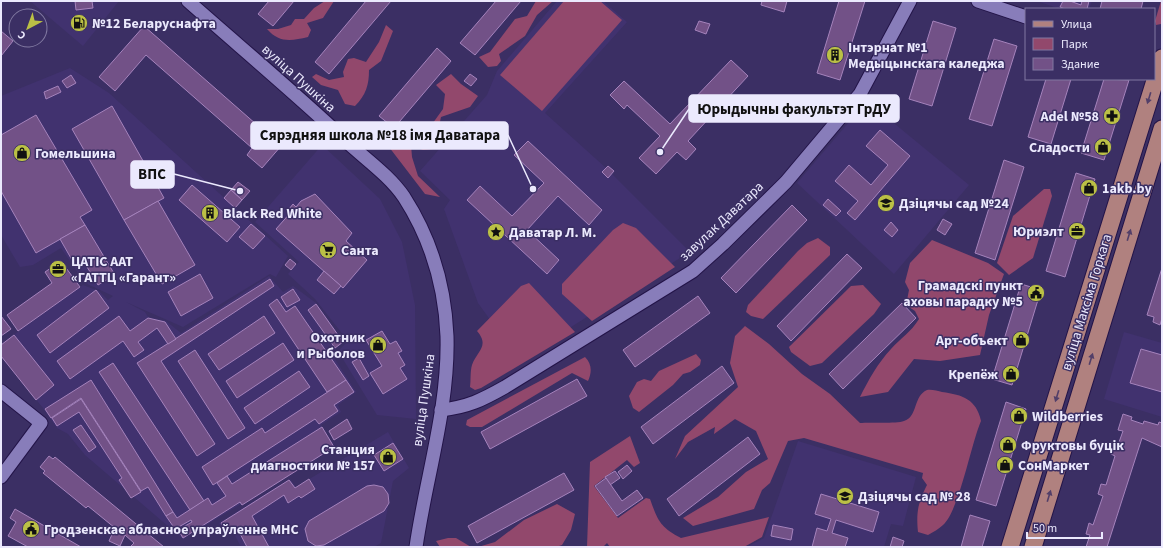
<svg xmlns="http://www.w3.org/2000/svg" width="1163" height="548" font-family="'Source Sans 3',sans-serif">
  <rect width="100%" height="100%" fill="#3b2f64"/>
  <g fill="#41326f">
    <polygon points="30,1 119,1 83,46"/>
    <polygon points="557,1 603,1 627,22 545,113 606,168 603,172 608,177 612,174 688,250 680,258 519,360 478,303 444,209 450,200 420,171 487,95 497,71"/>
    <polygon points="1037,1 1092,1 1089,9 1060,9"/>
    <polygon points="70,68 109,93 288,256 276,277 270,274 183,327 126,302 145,312 148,317 166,321 181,333 269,276 283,292 293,286 316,303 344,342 331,353 356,392 338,405 341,412 321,425 335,447 183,539 85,455 68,434 57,428 43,408 1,357 1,344 83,285 99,291 108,300 113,296 85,283 61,248 33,265 20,267 1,235 1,96"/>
    <polygon points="867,101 969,185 894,274 797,183"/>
    <polygon points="322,145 380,199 402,242 415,305 416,419 377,415 338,351 348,341 315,299 288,274 299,262 255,222"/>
    <polygon points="1124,332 1162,343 1162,417 1104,399"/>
    <polygon points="388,432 409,468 393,481 381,543 374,547 241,547 233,532 227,536 219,523 290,479 296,487"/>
    <polygon points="798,441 916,477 903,526 891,524 884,547 747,547 764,538"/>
  </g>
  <g fill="#92486c">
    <path d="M325 1H334L323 18 307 23 311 30 308 37C291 41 279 43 267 29H278L291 25 295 19H304L314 8Z"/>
    <polygon points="536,1 553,1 537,15 525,36 499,54 501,61 497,66 488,67 479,57 490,52 515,19 527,16"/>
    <polygon points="564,1 600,1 622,20 542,111 500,75"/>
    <polygon points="1161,1 1161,24 1156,25 1155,21"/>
    <path d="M386 25 393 31 381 61 369 70C369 85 366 95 355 106L345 104 338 90 321 85 312 77 316 74 329 80 344 77 343 72 348 59 354 58 366 62 379 42Z"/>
    <polygon points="451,74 461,84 478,96 470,107 441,117 434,149 423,150 411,145 412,157 418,176 440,197 425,194 389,147 374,132 397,137 410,126 430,127 443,109 445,94 436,85"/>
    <polygon points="1044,189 1050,189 1052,196 1033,258 1009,275 997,263 1013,216"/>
    <polygon points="623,223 636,228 675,267 592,321 562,294 562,284 613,230"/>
    <polygon points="818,238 830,247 830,255 763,319 751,316 746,312 748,305 798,251 807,243"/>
    <path d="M932 240 988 263 1004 274 989 315 980 355 940 361 914 359 888 392 860 397C869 379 878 363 891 349 901 338 911 332 919 319L915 311 906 305 909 290 905 282 910 263Z"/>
    <path d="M529 283 575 332 481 388 475 390 470 387C471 381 470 371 472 365 477 351 490 346 477 331L521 286Z"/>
    <polygon points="863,285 881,304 874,314 822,363 810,366 791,352 789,347 851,286"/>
    <path d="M745 326 769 344 802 374 830 394 860 423C870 422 896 424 904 421 918 417 913 396 927 390 931 389 938 391 942 392 963 395 976 399 981 421 971 444 959 511 943 525 939 529 933 532 928 535L918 532C916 512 918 503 927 485L922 478 923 473 804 438 788 441 770 483 762 490 754 509 693 526 683 518 718 497 746 472 768 459 756 431 735 419 714 434 715 427 688 442 675 459 685 436 738 387 730 363 735 336Z"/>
    <polygon points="696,354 701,360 700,365 690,372 683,374 673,385 639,412 633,408 629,396 637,382 644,379 651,381 659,371"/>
    <path d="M585 357C592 364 592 372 588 381L572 373 482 427H470L466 425 467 420Z"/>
    <path d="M630 436 640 463 634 467 627 460 594 486 618 518 646 498 650 499C658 521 660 527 681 538L769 517 762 537 744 547H610L607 543 603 547H587L590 462Z"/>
    <polygon points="557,504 575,514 571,530 562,545 556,547 478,547 495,542 524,520"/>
    <polygon points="448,538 456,538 471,547 440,547 436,541"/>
  </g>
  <g fill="#725187" stroke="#a583bc">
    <polygon points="75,1 92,1 93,8 76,10"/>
    <polygon points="269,1 294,1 273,26 258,14"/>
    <polygon points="366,1 391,1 329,74 315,62"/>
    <polygon points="496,1 521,1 475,55 460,43"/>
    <polygon points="762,1 787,1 784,12 761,5"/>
    <polygon points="839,1 865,1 840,80 817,73"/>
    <polygon points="1063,1 1070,1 1081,5 1082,1 1089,1 1087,9 1065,9 1060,7"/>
    <polygon points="1102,1 1143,1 1141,9 1100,9"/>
    <polygon points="699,21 710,24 706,34 695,30"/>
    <polygon points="933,21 956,28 932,106 909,99"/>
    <polygon points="144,26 281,146 262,168 247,155 252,148 146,55 115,91 99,77"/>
    <polygon points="1,31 13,41 1,56"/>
    <polygon points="994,39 1017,46 992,126 969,119"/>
    <polygon points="437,48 451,61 394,128 379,116"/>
    <polygon points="731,60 748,76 688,141 696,149 686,160 677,152 656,174 639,158 660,136 627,105 624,109 610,95 624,81 670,124"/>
    <polygon points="470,74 477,79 471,86 464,81"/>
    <polygon points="71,75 76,83 67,88 62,81"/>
    <polygon points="1046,79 1071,79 1051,144 1028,137"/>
    <polygon points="1104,79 1129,80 1104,160 1081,153"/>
    <polygon points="58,86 61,92 46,99 44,92"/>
    <polygon points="112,106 164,198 124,220 72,129"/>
    <polygon points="36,115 92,210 80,217 85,225 36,253 1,191 1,135"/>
    <polygon points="880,130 910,156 855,220 847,213 858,201 835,181 849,165 871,185 888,165 866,146"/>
    <polygon points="528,141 602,210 589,225 558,196 527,230 559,260 547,274 467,200 480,186 512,216 544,183 514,155"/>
    <polygon points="1004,160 1024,167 995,260 975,253"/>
    <polygon points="608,166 614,171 608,178 602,172"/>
    <polygon points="1076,173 1095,179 1065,277 1046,271"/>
    <polygon points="238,182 250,191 242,200 231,190"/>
    <polygon points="192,185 240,227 227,242 179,200"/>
    <polygon points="231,190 242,200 235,208 224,198"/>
    <polygon points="315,194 352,233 346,241 367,260 343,288 276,229 292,211 289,209 293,204 296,207 301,201"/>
    <polygon points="828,199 841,211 836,216 823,205"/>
    <polygon points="158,201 195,265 162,284 124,220"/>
    <polygon points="792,205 807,220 736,293 721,278"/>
    <polygon points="943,219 952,224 945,235 937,230"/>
    <polygon points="891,222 898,230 892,237 884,230"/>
    <polygon points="251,224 265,236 253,249 239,237"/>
    <polygon points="85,225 115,275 98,285 84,262 76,267 60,239"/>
    <polygon points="847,254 862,268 791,341 777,326"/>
    <polygon points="290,259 296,264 291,270 285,265"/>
    <polygon points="61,261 80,287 18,331 7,315 52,283 45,272"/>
    <polygon points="1162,268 1162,318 1160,325 1153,322 1154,317 1147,315"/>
    <polygon points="324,271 341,286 334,294 317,280"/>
    <polygon points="200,274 213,298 181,316 168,292"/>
    <polygon points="270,279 274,286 161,361 215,444 197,456 137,363"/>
    <polygon points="1021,284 1041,290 1012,385 992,379"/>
    <polygon points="293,289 300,300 287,307 281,297"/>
    <polygon points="96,290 109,308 50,353 37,335"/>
    <polygon points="698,296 710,313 635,367 623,350"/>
    <polygon points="277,299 286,312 295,306 346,380 327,392 269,305"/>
    <polygon points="902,303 916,318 843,389 829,374"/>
    <polygon points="316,304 343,342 335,348 308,310"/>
    <polygon points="1,316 11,329 1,336"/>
    <polygon points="119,316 130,331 148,318 165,322 176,339 168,344 157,328 138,342 144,350 134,357 123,341 70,379 57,361"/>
    <polygon points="264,316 275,333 219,370 208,354"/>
    <polygon points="382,331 390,344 396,341 402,351 398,353 405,365 400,368 407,379 383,394 370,373 382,366 366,340"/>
    <polygon points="14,335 54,385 36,400 1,356 1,345"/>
    <polygon points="283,343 294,360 237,398 226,381"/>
    <polygon points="1141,349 1162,355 1162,392 1130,383"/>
    <polygon points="195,350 245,428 228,439 178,361"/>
    <polygon points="359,358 369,376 363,380 352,362"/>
    <polygon points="113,363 204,501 190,510 99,372"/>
    <polygon points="722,366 734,383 653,444 641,427"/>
    <polygon points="299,371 310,387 255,424 244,408"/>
    <polygon points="577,379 587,396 490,449 481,432"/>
    <polygon points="91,380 173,512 166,516 148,487 141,491 81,398 51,418 45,409"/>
    <polygon points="346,380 354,392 334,405 338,411 319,424 315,419 213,485 202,467 262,428 265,433"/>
    <polygon points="81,399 141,492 131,498 119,480 122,478 79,412 57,426 52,418"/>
    <polygon points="1006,402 1026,409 996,506 976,500"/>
    <polygon points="1123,414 1132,417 1131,420 1143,424 1144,421 1158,425 1159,422 1162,423 1162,447 1142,438 1107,547 1086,547 1090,535 1086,534 1089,523 1093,525 1103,496 1098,494 1101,484 1106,485 1115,456 1111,454 1114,444 1118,445 1123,431 1118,430"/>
    <polygon points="347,419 352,429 334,440 329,431"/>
    <polygon points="81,425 96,447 89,452 73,430"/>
    <polygon points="322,427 334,447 242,505 240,502 183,538 178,530 192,522 191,520 175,529 166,516 173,512 177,518 208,498 212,505 226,496 217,483 227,476 232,484"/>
    <polygon points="748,437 760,454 679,516 667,499"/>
    <polygon points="393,443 403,459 384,471 374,455"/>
    <polygon points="49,456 53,459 55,457 164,547 130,547 134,543 125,535 120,546 109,541 115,528 88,506 86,508 43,473 45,471 40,467"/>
    <polygon points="627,465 632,471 623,479 618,472"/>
    <polygon points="615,471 620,478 610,485 605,477"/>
    <polygon points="564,473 574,490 477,543 468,526"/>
    <polygon points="606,478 622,501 637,490 643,498 617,516 595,486"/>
    <polygon points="309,479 315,489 301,498 299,496 288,503 284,495 252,516 269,547 247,547 236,526 227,532 221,523 289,480 295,488"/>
    <polygon points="374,485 383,487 388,494 389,503 384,511 324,545 316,546 308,541 305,529 309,521 367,486"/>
    <polygon points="821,494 879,512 873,532 836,520 832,533 848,538 845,547 812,547 817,528 827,531 831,519 815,514"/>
    <polygon points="15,509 81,547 28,547 8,536 16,522 10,518"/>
    <polygon points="970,515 990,521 982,547 961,547"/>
    <polygon points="773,525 793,529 791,540 771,536"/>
    <polygon points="893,537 904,541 902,547 890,547"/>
  </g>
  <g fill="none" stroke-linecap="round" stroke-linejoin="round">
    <defs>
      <g id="minor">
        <path d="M188 1C240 47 294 92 345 140 364 158 389 175 404 197 431 239 445 287 447 336 449 407 426 477 416 547"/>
        <polyline points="978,1 1026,17"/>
        <polyline points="1,391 41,423 1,477"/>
        <path d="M441 410C468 407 482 400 505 387L693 271 723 244 786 182 860 94 910 1"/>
      </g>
      <g id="major">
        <polyline points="1010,547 1162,58"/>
        <polyline points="1033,547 1162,129"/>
      </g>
    </defs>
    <use href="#minor" stroke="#231448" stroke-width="15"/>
    <use href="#major" stroke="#231448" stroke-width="19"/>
    <use href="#minor" stroke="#887dba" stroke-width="13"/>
    <use href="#major" stroke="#b0817f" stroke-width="17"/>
  </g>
  <defs><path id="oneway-solid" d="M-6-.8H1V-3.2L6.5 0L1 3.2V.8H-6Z"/></defs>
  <g fill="#523f69">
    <use href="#oneway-solid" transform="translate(1149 98) rotate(107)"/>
    <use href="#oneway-solid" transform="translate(1129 235) rotate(-73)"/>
    <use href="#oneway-solid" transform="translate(1091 359) rotate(-73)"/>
    <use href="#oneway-solid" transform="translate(1057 396) rotate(107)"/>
    <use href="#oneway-solid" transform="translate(1049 496) rotate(-73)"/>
  </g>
  <defs>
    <symbol id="fuel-disc" viewBox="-11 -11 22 22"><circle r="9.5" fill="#bbc045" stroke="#3b2f64"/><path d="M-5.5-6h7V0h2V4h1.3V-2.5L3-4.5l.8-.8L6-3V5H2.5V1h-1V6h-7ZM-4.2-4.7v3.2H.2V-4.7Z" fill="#111"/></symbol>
    <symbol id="building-disc" viewBox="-11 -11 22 22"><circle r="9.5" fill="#bbc045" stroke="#3b2f64"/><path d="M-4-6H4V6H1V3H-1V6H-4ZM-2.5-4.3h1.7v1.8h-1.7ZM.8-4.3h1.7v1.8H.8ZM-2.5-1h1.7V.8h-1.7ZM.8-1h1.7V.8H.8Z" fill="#111"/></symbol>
    <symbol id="pharmacy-disc" viewBox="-11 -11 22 22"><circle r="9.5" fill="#bbc045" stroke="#3b2f64"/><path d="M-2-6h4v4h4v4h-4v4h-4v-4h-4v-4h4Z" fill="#111"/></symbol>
    <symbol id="shop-disc" viewBox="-11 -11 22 22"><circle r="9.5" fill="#bbc045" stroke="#3b2f64"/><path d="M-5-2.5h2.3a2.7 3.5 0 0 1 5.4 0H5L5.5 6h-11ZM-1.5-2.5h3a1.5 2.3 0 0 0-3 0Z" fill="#111"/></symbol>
    <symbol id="school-disc" viewBox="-11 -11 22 22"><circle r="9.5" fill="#bbc045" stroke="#3b2f64"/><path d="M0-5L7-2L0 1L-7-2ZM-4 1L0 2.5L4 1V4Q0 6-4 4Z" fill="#111"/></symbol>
    <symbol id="office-disc" viewBox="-11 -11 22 22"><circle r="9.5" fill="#bbc045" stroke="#3b2f64"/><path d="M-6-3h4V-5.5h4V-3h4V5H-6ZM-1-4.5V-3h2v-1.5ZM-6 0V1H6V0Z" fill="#111"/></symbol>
    <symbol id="sight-disc" viewBox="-11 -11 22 22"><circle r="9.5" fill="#bbc045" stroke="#3b2f64"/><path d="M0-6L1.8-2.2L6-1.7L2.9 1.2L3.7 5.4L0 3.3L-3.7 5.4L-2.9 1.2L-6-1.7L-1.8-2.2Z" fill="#111"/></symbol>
    <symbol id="supermarket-disc" viewBox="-11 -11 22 22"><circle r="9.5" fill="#bbc045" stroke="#3b2f64"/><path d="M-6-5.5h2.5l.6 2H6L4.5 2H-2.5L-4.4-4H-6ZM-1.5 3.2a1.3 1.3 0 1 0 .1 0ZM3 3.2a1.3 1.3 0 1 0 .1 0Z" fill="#111"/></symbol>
    <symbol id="civic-disc" viewBox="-11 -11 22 22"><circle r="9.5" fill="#bbc045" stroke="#3b2f64"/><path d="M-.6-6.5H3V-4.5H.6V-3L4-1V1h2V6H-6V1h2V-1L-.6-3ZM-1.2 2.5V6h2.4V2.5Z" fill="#111"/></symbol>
  </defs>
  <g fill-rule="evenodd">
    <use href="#fuel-disc" x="69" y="13" width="20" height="20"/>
    <use href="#building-disc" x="825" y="45" width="20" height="20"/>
    <use href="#pharmacy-disc" x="1102" y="106" width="20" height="20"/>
    <use href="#shop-disc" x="1093" y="137" width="20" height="20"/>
    <use href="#shop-disc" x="12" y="143" width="20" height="20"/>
    <use href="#shop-disc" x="1079" y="178" width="20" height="20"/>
    <use href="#school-disc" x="876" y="193" width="20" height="20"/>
    <use href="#building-disc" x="200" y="203" width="20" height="20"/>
    <use href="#office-disc" x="1067" y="221" width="20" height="20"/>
    <use href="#sight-disc" x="486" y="222" width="20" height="20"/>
    <use href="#supermarket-disc" x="318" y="240" width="20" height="20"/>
    <use href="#office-disc" x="48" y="259" width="20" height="20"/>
    <use href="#civic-disc" x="1026" y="283" width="20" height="20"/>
    <use href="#shop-disc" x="1011" y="330" width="20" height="20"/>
    <use href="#shop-disc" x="368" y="335" width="20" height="20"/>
    <use href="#shop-disc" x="1001" y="364" width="20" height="20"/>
    <use href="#shop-disc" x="1009" y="406" width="20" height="20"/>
    <use href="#shop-disc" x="998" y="435" width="20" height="20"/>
    <use href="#shop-disc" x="378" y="447" width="20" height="20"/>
    <use href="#shop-disc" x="995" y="455" width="20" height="20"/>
    <use href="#school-disc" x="835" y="486" width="20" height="20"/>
    <use href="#civic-disc" x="21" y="519" width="20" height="20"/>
  </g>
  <g text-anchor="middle" stroke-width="3" stroke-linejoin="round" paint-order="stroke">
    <g font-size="14" font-weight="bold" fill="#ebe9fd" stroke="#3b2f64" text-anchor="start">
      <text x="92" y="28">№12 Беларуснафта</text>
      <text x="848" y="52">Інтэрнат №1<tspan x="848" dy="16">Медыцынскага каледжа</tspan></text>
      <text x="1099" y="121" text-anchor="end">Adel №58</text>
      <text x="1090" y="152" text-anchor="end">Сладости</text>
      <text x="35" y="158">Гомельшина</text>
      <text x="1102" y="193">1akb.by</text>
      <text x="899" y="208">Дзіцячы сад №24</text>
      <text x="223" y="218">Black Red White</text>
      <text x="1064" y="236" text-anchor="end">Юриэлт</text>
      <text x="509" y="237">Даватар Л. М.</text>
      <text x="341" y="255">Санта</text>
      <text x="71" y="266">ЦАТІС ААТ<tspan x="71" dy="16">«ГАТТЦ «Гарант»</tspan></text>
      <text x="1023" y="290" text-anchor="end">Грамадскі пункт<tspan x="1023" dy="16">аховы парадку №5</tspan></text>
      <text x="365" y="342" text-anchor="end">Охотник<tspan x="365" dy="16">и Рыболов</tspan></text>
      <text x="1008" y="345" text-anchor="end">Арт-объект</text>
      <text x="998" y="379" text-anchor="end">Крепёж</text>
      <text x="1032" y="421">Wildberries</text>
      <text x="1021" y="450">Фруктовы буцік</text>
      <text x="375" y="454" text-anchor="end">Станция<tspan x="375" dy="16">диагностики № 157</tspan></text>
      <text x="1018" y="470">СонМаркет</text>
      <text x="858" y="501">Дзіцячы сад № 28</text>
      <text x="44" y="534">Гродзенскае абласное упраўленне МНС</text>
    </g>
    <g font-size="14" fill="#ebe9fd" stroke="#3b2f64">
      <text transform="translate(299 78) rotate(42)" y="5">вуліца Пушкіна</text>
      <text transform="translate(721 221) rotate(-43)" y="5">завулак Даватара</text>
      <text transform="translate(1086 302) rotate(-73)" y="5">вуліца Максіма Горкага</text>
      <text transform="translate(423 400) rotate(-82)" y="5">вуліца Пушкіна</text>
    </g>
  </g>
  <path fill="none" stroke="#ebe9fd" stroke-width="1.5" d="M660 152L689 109M533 189L508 135M240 191L174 174"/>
  <g fill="#ebe9fd" stroke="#3b2f64" stroke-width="1.5">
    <circle cx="660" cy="152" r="4"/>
    <circle cx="533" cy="189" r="4"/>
    <circle cx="240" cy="191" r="4"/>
  </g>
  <g fill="#ebe9fd" stroke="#ebe9fd" stroke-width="1.5">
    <rect x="689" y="95" width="210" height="27" rx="4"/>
    <rect x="251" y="122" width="257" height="27" rx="4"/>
    <rect x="131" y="161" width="43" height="27" rx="4"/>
  </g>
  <g font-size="15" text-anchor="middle" font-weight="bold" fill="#111">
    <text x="794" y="114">Юрыдычны факультэт ГрДУ</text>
    <text x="380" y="140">Сярэдняя школа №18 імя Даватара</text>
    <text x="152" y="179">ВПС</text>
  </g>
  <rect width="1163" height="548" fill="none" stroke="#ebe9fd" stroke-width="4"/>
  <rect x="1025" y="8" width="130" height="72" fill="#3b2f64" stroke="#8179a1"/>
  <rect x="1033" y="21" width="20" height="6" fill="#b0817f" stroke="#8179a1"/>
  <text x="1061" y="28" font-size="12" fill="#ebe9fd">Улица</text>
  <rect x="1033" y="38" width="20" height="12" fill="#92486c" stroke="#8179a1"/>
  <text x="1061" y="48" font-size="12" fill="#ebe9fd">Парк</text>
  <rect x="1033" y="58" width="20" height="12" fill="#725187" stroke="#8179a1"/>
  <text x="1061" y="68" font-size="12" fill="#ebe9fd">Здание</text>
  <g transform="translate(28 28) rotate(221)"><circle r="19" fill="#3b2f64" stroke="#8179a1"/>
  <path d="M0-3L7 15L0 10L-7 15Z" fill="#bbc045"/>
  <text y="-6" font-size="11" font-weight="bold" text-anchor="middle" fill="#ebe9fd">С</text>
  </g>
  <path d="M1027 532v6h75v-6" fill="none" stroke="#ebe9fd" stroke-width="2"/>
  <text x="1033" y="532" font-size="12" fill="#ebe9fd" stroke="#3b2f64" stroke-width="3" paint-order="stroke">50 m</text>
</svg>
